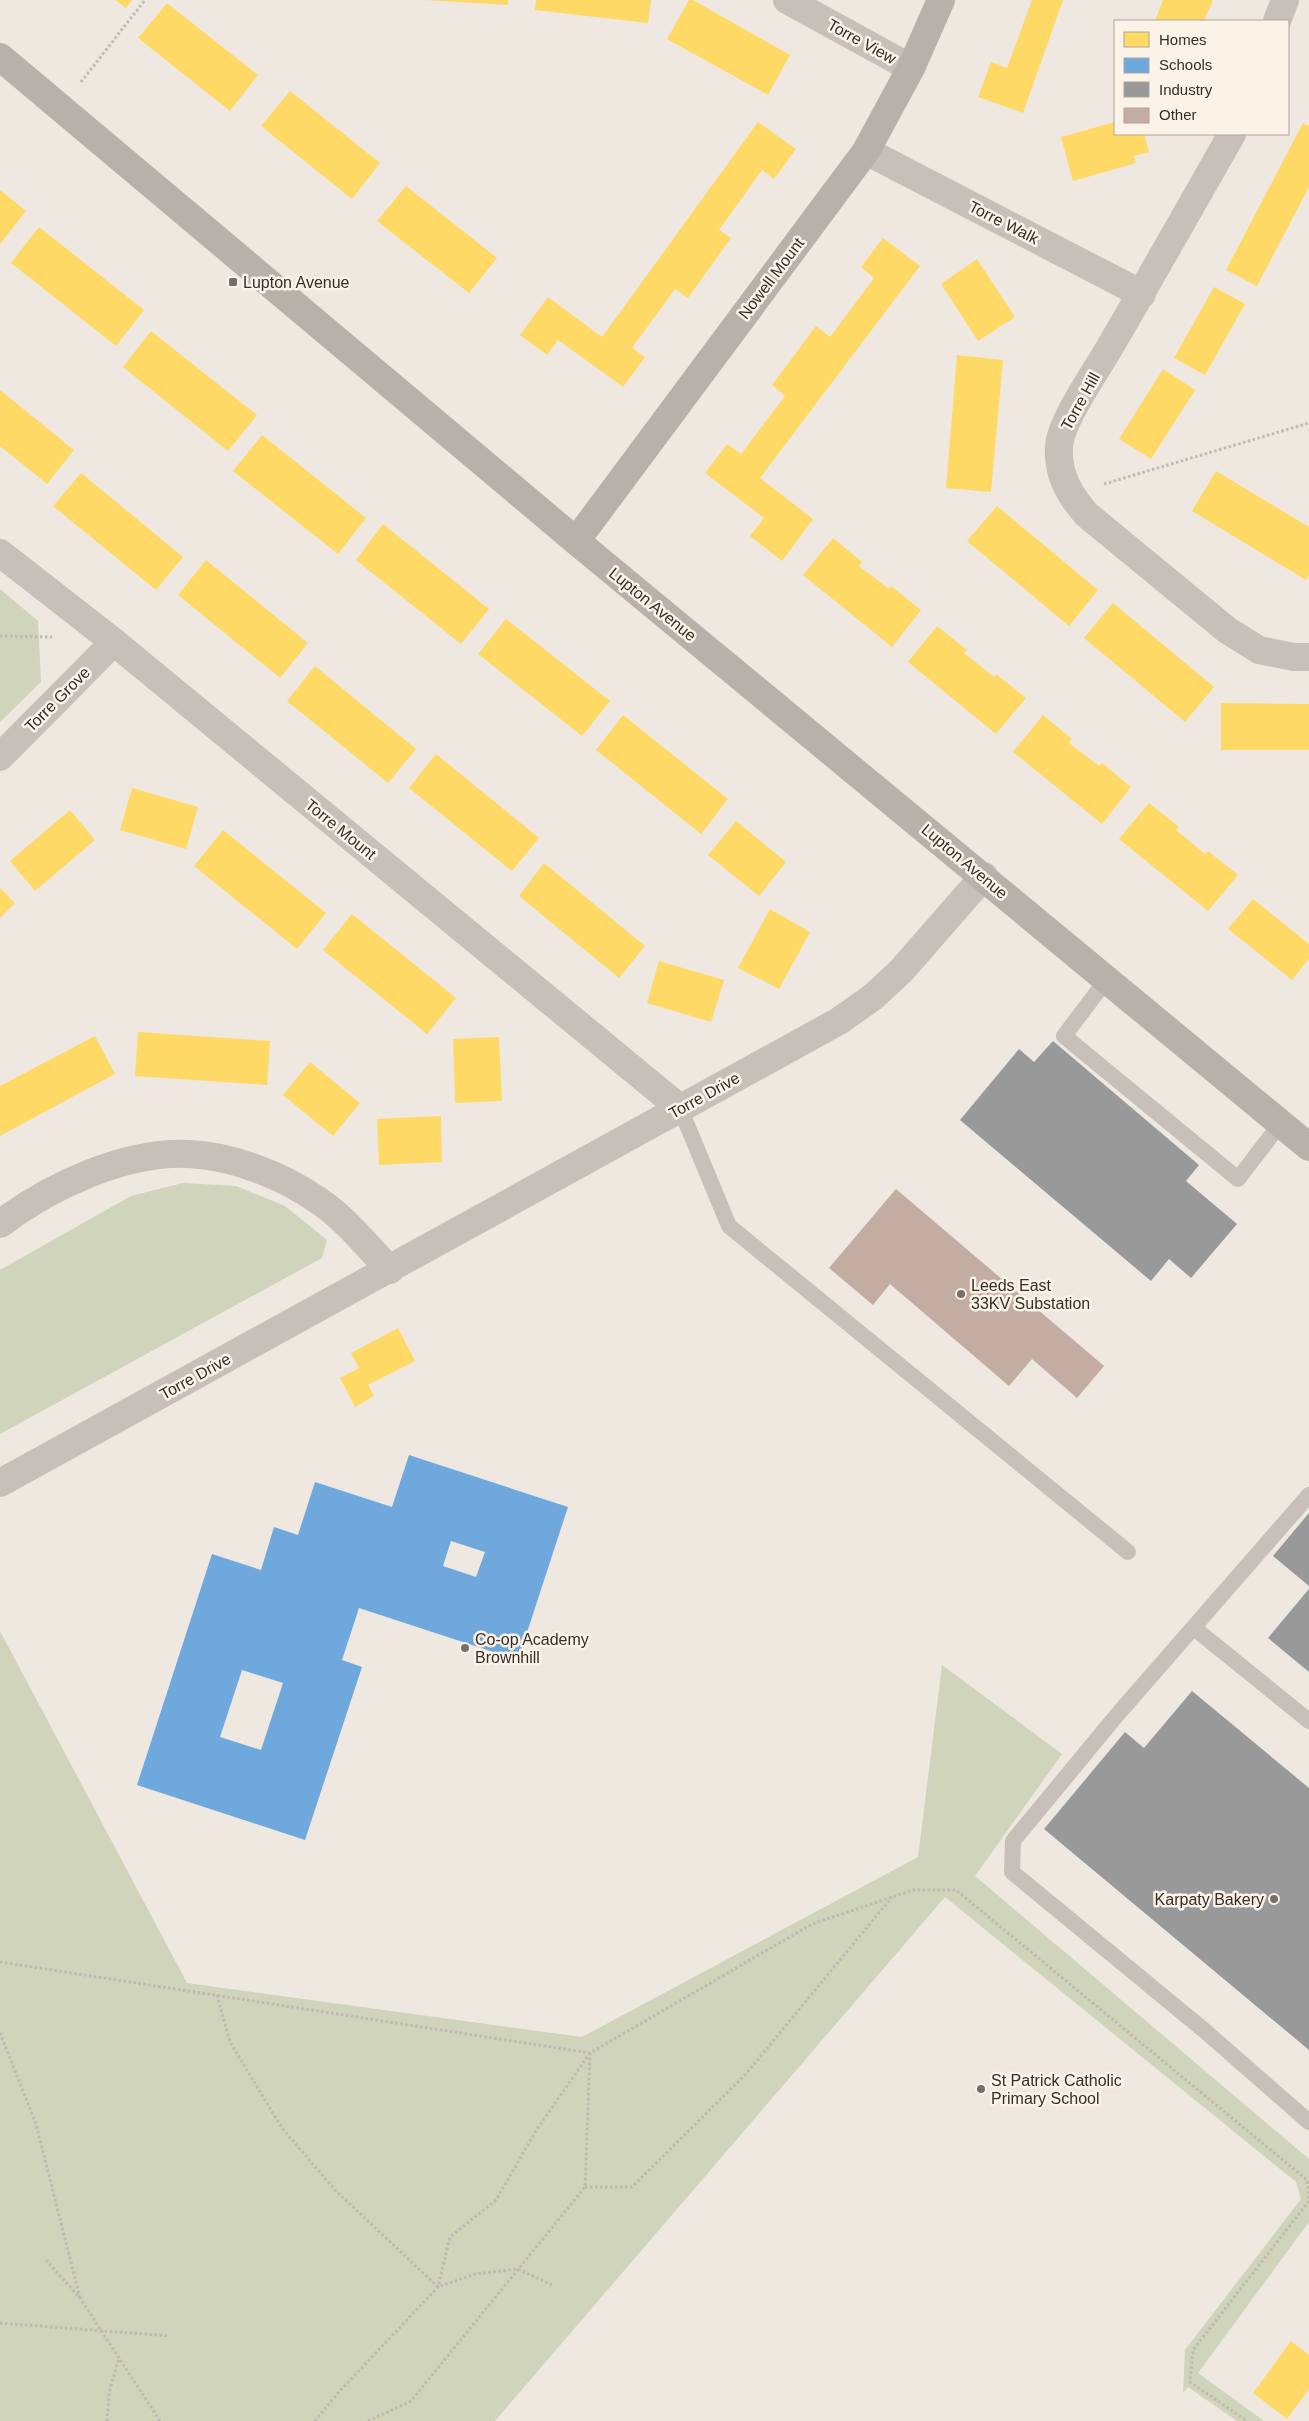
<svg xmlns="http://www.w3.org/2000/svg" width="1309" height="2421" font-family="Helvetica,sans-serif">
  <rect width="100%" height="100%" fill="#eee8e1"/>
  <g fill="#cfd4ba">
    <polygon points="0,589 38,621 41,682 0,722"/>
    <polygon points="183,1183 236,1186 285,1206 327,1240 322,1258 0,1434 0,1270 131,1196"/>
    <polygon points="0,1631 187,1983 582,2037 918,1857 942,1665 1062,1754 975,1876 1309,2159 1309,2222 1198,2373 1264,2421 1237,2421 1188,2387 1183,2393 1185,2350 1301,2199 1296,2182 945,1897 495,2421 0,2421"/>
  </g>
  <g fill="#ffd966">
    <polygon points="115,0 132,0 126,8"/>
    <polygon points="424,0 508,0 508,5"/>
    <polygon points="536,0 651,0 648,23 535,10"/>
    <polygon points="689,0 693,0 790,55 768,95 667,39"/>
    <polygon points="1032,0 1063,0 1023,113 978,97 991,62 1007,68"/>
    <polygon points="1163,0 1213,0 1204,21 1155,21"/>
    <polygon points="167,3 258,75 230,111 138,38"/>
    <polygon points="290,91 380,163 352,199 261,126"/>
    <polygon points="758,122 796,149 774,179 762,170 719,230 731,238 688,298 675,289 632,348 645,357 623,387 558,340 547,355 520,335 548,297 602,337"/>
    <polygon points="1115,122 1115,134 1144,134 1149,152 1134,156 1136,163 1073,181 1061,137"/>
    <polygon points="1303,123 1309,126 1309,187 1257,286 1226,270"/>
    <polygon points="406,186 497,258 469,293 377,221"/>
    <polygon points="0,190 26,211 0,244"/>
    <polygon points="39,227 144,310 116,346 11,263"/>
    <polygon points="883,238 920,266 760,478 813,519 782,561 750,536 764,518 705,473 727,444 741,454 785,396 772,385 816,326 830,337 874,278 861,267"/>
    <polygon points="977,259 1015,317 978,341 941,284"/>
    <polygon points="1214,287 1245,304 1205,375 1174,358"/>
    <polygon points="151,331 257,415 228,451 123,367"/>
    <polygon points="957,355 1003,360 991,492 946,488"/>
    <polygon points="1163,369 1195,390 1151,459 1119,439"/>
    <polygon points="0,390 74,450 47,484 0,446"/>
    <polygon points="262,435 366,518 338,554 233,471"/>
    <polygon points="1216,471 1309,527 1309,575 1306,580 1192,511"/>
    <polygon points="81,473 183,557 156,590 53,506"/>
    <polygon points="997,506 1098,590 1069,626 967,541"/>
    <polygon points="383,524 489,609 461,644 356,560"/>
    <polygon points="833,538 862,562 859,566 889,589 891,586 921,610 892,647 803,575"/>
    <polygon points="206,560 308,643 280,678 178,595"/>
    <polygon points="1113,603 1214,687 1185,722 1084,638"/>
    <polygon points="506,619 610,701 582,736 478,654"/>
    <polygon points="937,626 967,650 964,653 994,677 996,674 1026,698 996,734 908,662"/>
    <polygon points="315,666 416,749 388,783 287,701"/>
    <polygon points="1221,703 1309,704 1309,750 1221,750"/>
    <polygon points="623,715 728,799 701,834 596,750"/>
    <polygon points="1043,715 1072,739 1069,743 1099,766 1102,763 1131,787 1102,824 1013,752"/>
    <polygon points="436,754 539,838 512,871 409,788"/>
    <polygon points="132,788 198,807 186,849 120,830"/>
    <polygon points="1149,803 1179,827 1176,830 1205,854 1208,851 1238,875 1208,911 1119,839"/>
    <polygon points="70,810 95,840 35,891 10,861"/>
    <polygon points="736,821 786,862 759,896 708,855"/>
    <polygon points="223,830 326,913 297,949 194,866"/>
    <polygon points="544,863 645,946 619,978 519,896"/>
    <polygon points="0,888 15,903 0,918"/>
    <polygon points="1253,899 1309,944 1309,959 1292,980 1228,929"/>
    <polygon points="770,909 810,932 779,989 738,968"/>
    <polygon points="352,914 456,998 427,1034 323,950"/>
    <polygon points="659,961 724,980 711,1022 647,1003"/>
    <polygon points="138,1032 270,1041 267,1085 135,1076"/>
    <polygon points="95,1036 115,1074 0,1136 0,1086"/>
    <polygon points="499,1037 502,1101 455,1103 453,1039"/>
    <polygon points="310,1062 360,1103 333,1136 283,1095"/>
    <polygon points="441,1116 442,1162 379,1165 377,1119"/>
    <polygon points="398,1328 415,1361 368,1385 374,1396 355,1407 340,1378 359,1368 351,1353"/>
    <polygon points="1291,2341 1309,2355 1309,2389 1287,2419 1253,2393"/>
  </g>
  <path fill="#6fa8dc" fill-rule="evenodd" d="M409 1455 568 1507 518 1660 359 1608 342 1660 362 1667 305 1840 137 1785 212 1554 261 1570 274 1527 298 1535 315 1482 392 1507ZM451 1541 485 1552 476 1577 443 1566ZM242 1670 283 1683 261 1750 220 1737Z"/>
  <g fill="#999">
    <polygon points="1053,1041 1199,1165 1186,1181 1237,1224 1191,1278 1169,1259 1151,1281 960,1120 1019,1049 1034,1062"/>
    <polygon points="1309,1513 1309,1586 1273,1556"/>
    <polygon points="1309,1589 1309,1672 1268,1638"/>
    <polygon points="1192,1691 1309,1788 1309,2050 1044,1829 1125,1732 1144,1748"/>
  </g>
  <polygon fill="#c3aca1" points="896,1189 1104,1366 1077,1398 1032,1359 1009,1386 890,1284 873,1305 829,1268"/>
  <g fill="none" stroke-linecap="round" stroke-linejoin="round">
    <g stroke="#c0b9b2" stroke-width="3" stroke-dasharray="2.5 2.5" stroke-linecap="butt">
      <polyline points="81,82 145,0"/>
      <polyline points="1104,484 1309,423"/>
      <polyline points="0,636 52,637"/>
      <polyline points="0,1962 590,2053"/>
      <polyline points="217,1995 230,2042 282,2128 335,2190 438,2287 475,2274 518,2269 552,2285"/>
      <polyline points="0,2033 36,2124 80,2298"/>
      <polyline points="585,2187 632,2187 745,2075 892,1897"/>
      <polyline points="46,2260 80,2298 160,2421"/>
      <polyline points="0,2323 170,2336"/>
      <polyline points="107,2421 109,2393 119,2358"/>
      <polyline points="315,2421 338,2393 438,2287 450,2237 496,2200 537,2129 590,2053 812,1924 913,1890 956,1890 1307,2180 1309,2201 1193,2350 1190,2382 1247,2421"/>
      <polyline points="368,2421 411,2401 585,2187 590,2053"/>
    </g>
    <g stroke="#c7c0ba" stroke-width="16">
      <polyline points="1107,979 1064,1036 1238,1179 1281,1123"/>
      <polyline points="680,1108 729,1226 1128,1552"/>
      <polyline points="1309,1495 1117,1715 1013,1841 1012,1872 1205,2031 1309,2122"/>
      <polyline points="1194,1628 1309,1721"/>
    </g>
    <g stroke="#c7c0ba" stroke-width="28">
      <polyline points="787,0 911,68"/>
      <polyline points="1277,21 1285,0"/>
      <path d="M1232 134C1192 204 1152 275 1111 345 1097 370 1061 420 1059 446 1057 474 1069 494 1086 514L1227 630 1259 650 1294 657H1309"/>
      <polyline points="866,151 1142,294"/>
      <polyline points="0,553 114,642 680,1108"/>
      <polyline points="0,757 114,642"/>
      <path d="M0 1224C50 1186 125 1151 189 1154 234 1156 283 1176 319 1201 346 1219 368 1247 390 1270"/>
      <polyline points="0,1483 839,1021 873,997 901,971 984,876"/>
    </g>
    <g stroke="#b8b0aa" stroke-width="28">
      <polyline points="0,57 576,541 1309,1147"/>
      <polyline points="576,541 866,151 911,68 941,0"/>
    </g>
  </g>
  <g fill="#786e69" stroke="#fbf3e8" stroke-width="2">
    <rect x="228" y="277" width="10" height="10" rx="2.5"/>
    <circle cx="961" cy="1294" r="5"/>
    <circle cx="465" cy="1648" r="5"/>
    <circle cx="1274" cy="1899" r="5"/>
    <circle cx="981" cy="2089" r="5"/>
  </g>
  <g text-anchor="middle" stroke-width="5" stroke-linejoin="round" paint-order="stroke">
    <g font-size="16" fill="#382d28" stroke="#fbf3e8">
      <text transform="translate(862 41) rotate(29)" y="6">Torre View</text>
      <text transform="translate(1004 222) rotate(27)" y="6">Torre Walk</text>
      <text transform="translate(771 278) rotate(-53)" y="6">Nowell Mount</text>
      <text transform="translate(1080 401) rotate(-61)" y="6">Torre Hill</text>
      <text transform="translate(653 604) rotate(39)" y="6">Lupton Avenue</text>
      <text transform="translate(57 699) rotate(-45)" y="6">Torre Grove</text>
      <text transform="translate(341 829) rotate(39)" y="6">Torre Mount</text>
      <text transform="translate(965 861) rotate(40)" y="6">Lupton Avenue</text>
      <text transform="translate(704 1095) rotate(-29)" y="6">Torre Drive</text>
      <text transform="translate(195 1376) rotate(-29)" y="6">Torre Drive</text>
    </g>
    <g font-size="16" fill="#382d28" stroke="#fbf3e8" text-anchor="start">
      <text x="243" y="288">Lupton Avenue</text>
      <text x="971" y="1291">Leeds East<tspan x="971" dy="18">33KV Substation</tspan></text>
      <text x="475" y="1645">Co-op Academy<tspan x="475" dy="18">Brownhill</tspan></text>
      <text x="1264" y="1905" text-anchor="end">Karpaty Bakery</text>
      <text x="991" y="2086">St Patrick Catholic<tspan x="991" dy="18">Primary School</tspan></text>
    </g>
  </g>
  <rect x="1114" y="20" width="175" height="115" fill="#fbf3e8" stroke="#ada49b"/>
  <rect x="1124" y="32" width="25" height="15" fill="#ffd966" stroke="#ada49b"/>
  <text x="1159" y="45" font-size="15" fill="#382d28">Homes</text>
  <rect x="1124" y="58" width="25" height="15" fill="#6fa8dc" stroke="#ada49b"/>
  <text x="1159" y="70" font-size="15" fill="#382d28">Schools</text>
  <rect x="1124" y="82" width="25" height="15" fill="#999999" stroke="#ada49b"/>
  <text x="1159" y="95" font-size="15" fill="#382d28">Industry</text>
  <rect x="1124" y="108" width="25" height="15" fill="#c3aca1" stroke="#ada49b"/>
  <text x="1159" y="120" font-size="15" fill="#382d28">Other</text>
</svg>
